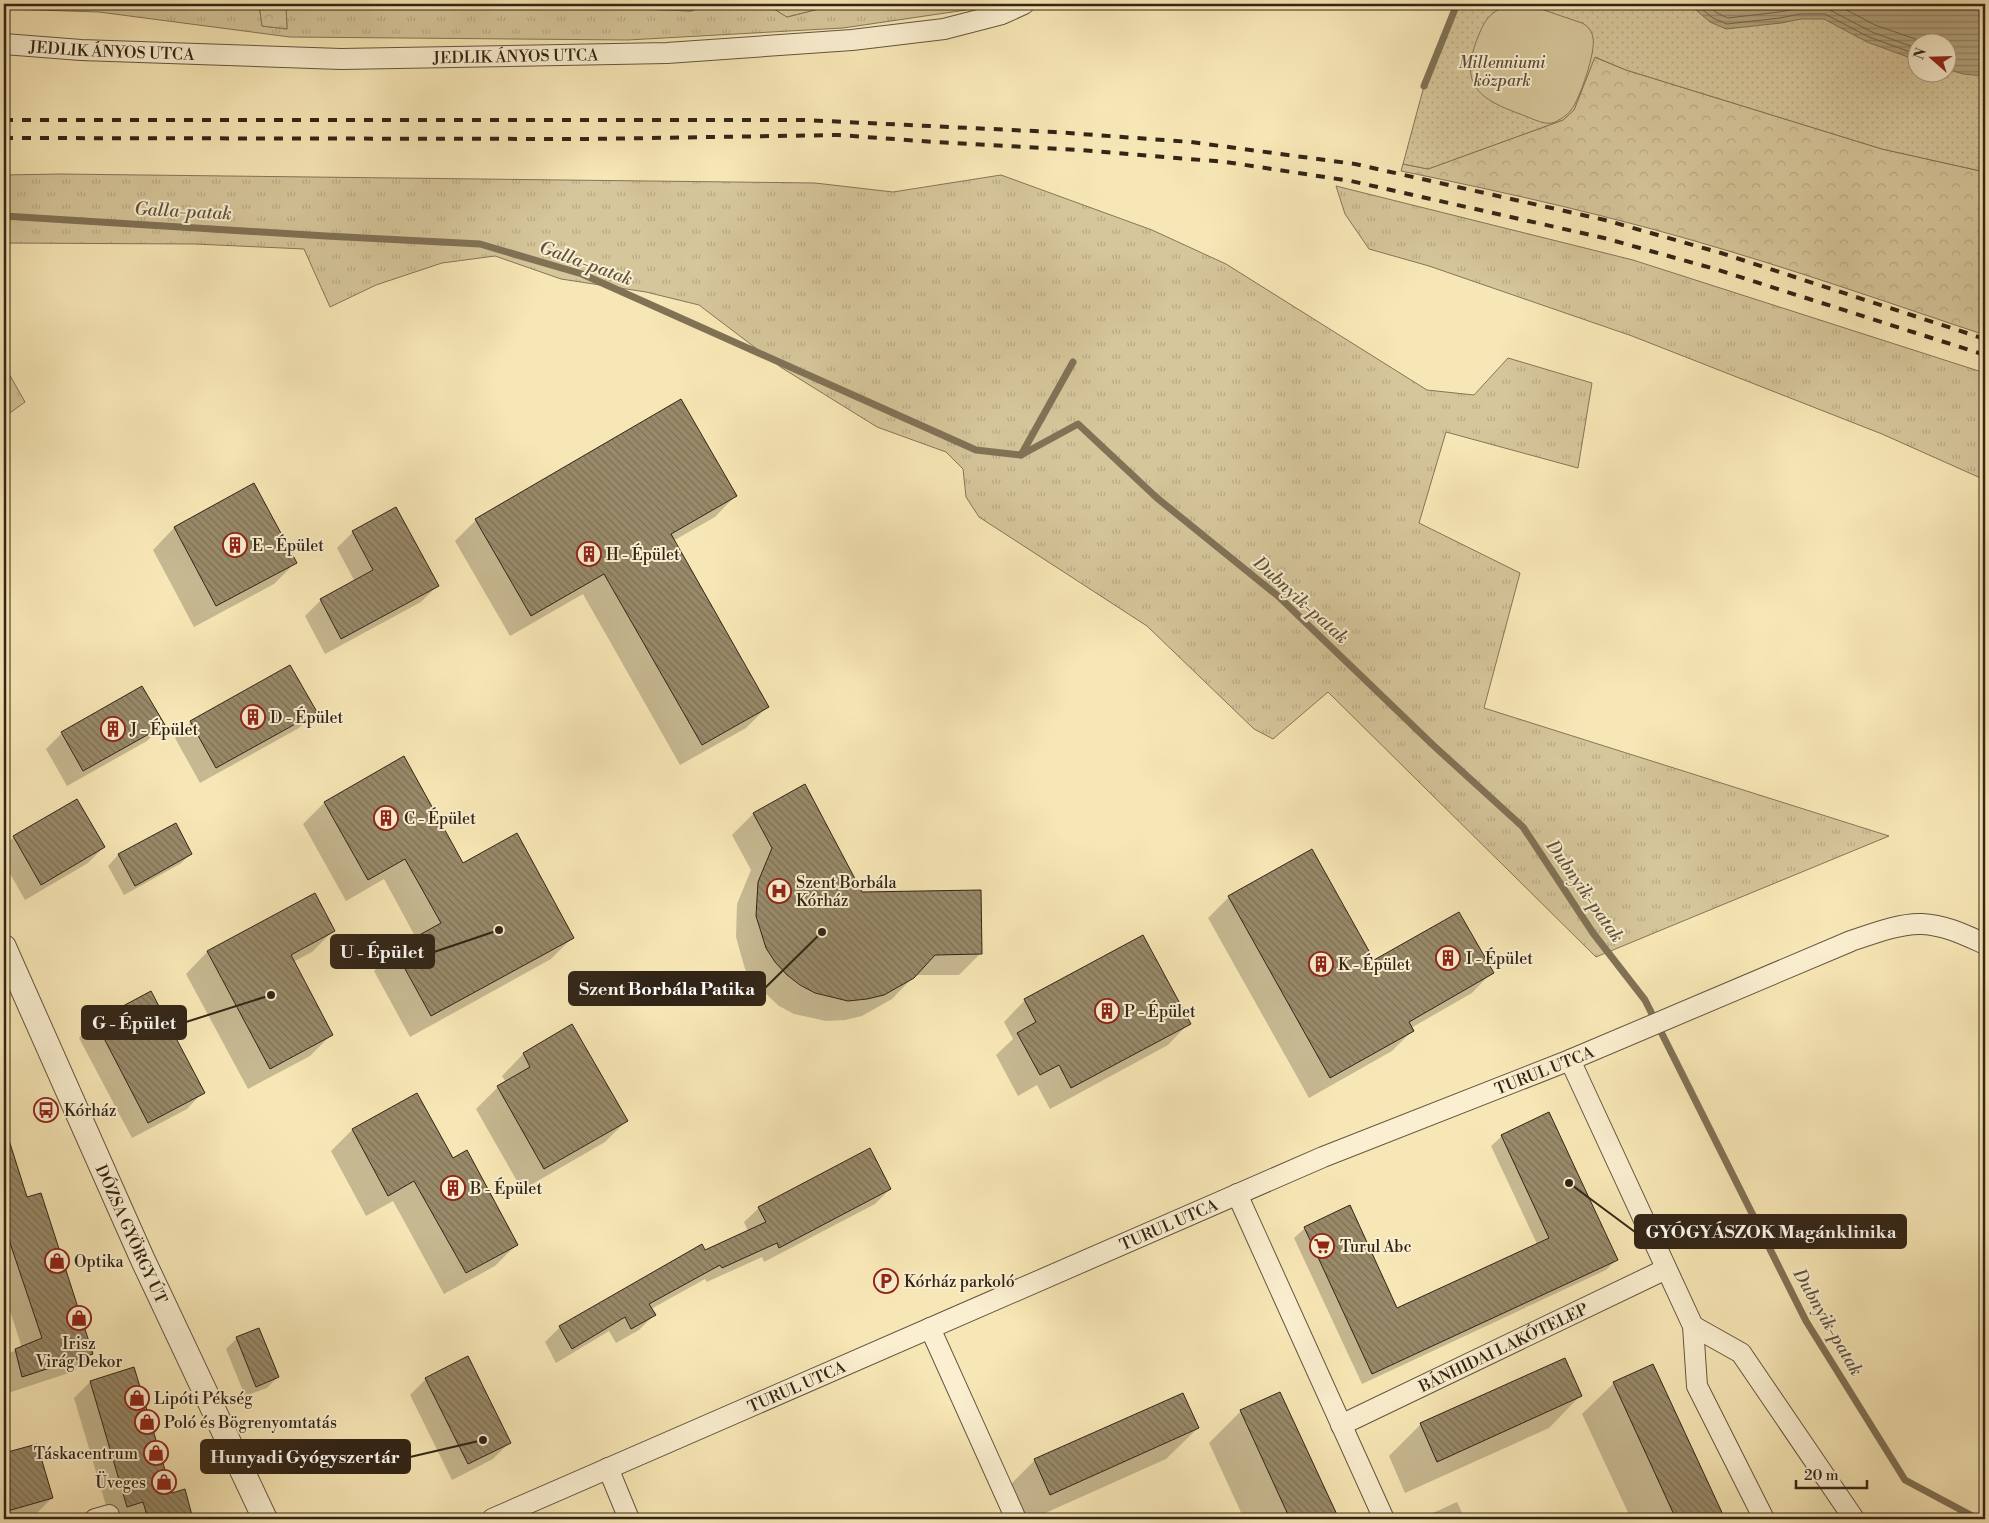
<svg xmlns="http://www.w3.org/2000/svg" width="1989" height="1523" font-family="'Libre Bodoni',serif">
  <defs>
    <pattern id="grass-tufts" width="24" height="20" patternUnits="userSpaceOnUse" patternTransform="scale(1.25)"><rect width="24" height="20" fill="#d6c69b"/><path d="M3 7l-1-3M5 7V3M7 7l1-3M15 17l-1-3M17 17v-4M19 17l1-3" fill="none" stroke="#b8aa85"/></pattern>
    <pattern id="forest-crowns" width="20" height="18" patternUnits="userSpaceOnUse" patternTransform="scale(1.25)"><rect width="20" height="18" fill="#d6c69b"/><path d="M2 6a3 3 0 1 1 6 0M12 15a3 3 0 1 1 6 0" fill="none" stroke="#b8aa85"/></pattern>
    <pattern id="park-dots" width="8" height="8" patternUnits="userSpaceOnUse" patternTransform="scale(1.25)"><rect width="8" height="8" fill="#d6c69b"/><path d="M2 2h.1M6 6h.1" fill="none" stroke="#b8aa85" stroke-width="1.8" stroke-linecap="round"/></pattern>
    <pattern id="water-rules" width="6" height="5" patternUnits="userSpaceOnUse" patternTransform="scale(1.25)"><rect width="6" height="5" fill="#b5a580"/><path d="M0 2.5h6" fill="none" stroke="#948668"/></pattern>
    <pattern id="building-back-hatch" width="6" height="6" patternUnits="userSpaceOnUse" patternTransform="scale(1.25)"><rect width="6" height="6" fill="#998a6a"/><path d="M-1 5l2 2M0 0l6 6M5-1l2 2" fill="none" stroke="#7d7156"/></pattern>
  </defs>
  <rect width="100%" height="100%" fill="#f8e7b6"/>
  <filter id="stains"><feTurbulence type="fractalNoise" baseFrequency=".004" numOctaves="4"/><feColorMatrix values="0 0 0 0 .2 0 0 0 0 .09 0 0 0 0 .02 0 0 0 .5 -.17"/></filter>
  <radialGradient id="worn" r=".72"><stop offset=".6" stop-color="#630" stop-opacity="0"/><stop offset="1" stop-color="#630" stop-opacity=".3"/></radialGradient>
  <g fill="url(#grass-tufts)" stroke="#847659">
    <polygon points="4,4 259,4 262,26 287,29 286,4 631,4 640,9 691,11 711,4 766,4 787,17 838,4 978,4 966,10 843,28 628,40 290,37 99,12 4,9"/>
    <polygon points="59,174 815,183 893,192 1001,175 1152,230 1226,264 1427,390 1474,395 1508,358 1592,383 1578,468 1446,432 1419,523 1520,573 1484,708 1889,836 1596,957 1328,692 1273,739 1254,729 1147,626 979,517 966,497 963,469 946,452 877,427 782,368 699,305 646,292 561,279 495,256 442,263 376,285 330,307 304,249 195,244 4,243 4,175"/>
    <polygon points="1336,186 1633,260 1985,373 1985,480 1882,434 1632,336 1429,266 1369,249 1345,214"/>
    <polygon points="4,365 25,402 4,417"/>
  </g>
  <g fill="url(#forest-crowns)" stroke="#847659">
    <polygon points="259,4 286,4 287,29 262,26"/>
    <polygon points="631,4 711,4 691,11 640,9"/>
    <polygon points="766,4 838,4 787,17"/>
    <path d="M1594 57 1626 70 1882 149 1985 172V335C1898 306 1810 275 1722 249 1616 217 1509 193 1401 171L1403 164 1428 169 1563 120 1574 110Z"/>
  </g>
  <path fill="url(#park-dots)" stroke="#847659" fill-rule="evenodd" d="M1457 4H1985V172L1882 149 1626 70 1595 57 1574 110 1563 120 1428 169 1403 164 1424 86ZM1916 42H1946V72H1916Z"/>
  <path fill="#d6c69b" stroke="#847659" d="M1517 4 1529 5 1582 23C1588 26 1592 31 1593 38 1596 51 1580 99 1571 110 1567 115 1559 121 1552 123 1543 125 1529 117 1520 114 1473 97 1459 81 1480 32 1488 13 1497 8 1517 4Z"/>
  <polygon fill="url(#water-rules)" stroke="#817256" points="1689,4 1985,4 1985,76 1963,74 1947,69 1946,42 1916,42 1916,60 1867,42 1824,19 1801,19 1781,23 1726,29 1710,22"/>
  <g fill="#0003">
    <polygon points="254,485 295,563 274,584 194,627 153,550 174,528"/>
    <polygon points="736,495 715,517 673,541 767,707 746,728 680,765 583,594 510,636 455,541 476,520"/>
    <polygon points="353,532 437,586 421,602 325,654 305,616 321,600 355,582 337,548"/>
    <polygon points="315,712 299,728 200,783 175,738 191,722"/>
    <polygon points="163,725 147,741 67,786 46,749 62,733"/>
    <polygon points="324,803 463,864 573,937 551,959 410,1037 374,971 395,950 416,938 384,879 346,901 303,824"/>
    <polygon points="753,814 862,893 980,954 959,975 915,975 892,999 862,1016 845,1020 826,1021 794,1014 779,1006 754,983 745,969 736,937 737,904 751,870 732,835"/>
    <polygon points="175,824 191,854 180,864 124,895 108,866 118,855"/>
    <polygon points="14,837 104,847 88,863 25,900 4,863 4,847"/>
    <polygon points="314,894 333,931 312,952 293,962 332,1034 310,1056 248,1089 186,974 207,952"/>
    <polygon points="1229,897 1374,962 1492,972 1472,993 1411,1028 1412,1031 1392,1051 1309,1098 1208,918"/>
    <polygon points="1025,1000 1189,1023 1168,1045 1050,1109 1037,1085 1018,1096 996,1055 1013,1039 1004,1022"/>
    <polygon points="95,1022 203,1092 187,1109 132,1138 79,1038"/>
    <polygon points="572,1026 626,1121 605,1142 522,1190 476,1109 498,1087 506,1082 502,1076 523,1054"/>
    <polygon points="416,1095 452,1160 517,1244 495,1266 444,1294 393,1201 366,1216 331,1151 352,1130"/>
    <polygon points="4,1130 26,1199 92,1354 75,1371 5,1394 4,1355 22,1348 4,1292"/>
    <polygon points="1502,1136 1616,1260 1606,1270 1362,1384 1294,1238 1305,1228 1396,1309 1537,1244 1491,1146"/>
    <polygon points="890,1189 875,1204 764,1262 762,1257 707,1282 705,1279 651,1309 654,1315 639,1330 616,1343 609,1331 556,1363 545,1342 560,1327 702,1246 705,1252 748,1231 744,1222 759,1208"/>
    <polygon points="237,1338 278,1377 267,1388 245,1396 226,1349"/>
    <polygon points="1652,1365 1723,1519 1631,1519 1582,1414 1614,1383"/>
    <polygon points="426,1379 510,1442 493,1459 452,1480 410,1395"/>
    <polygon points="90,1382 171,1495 184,1491 192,1519 127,1519 127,1518 110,1519 74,1398"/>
    <polygon points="1279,1393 1337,1519 1244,1519 1209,1443 1241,1411"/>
    <polygon points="1580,1396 1549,1428 1405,1493 1389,1456 1421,1424"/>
    <polygon points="1198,1428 1166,1459 1032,1519 1015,1519 1003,1492 1035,1460"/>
    <polygon points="37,1445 52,1498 36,1514 17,1519 4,1519 4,1454"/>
    <polygon points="1457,1502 1465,1519 1421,1519 1422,1518"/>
  </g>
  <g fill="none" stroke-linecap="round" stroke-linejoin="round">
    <g stroke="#74654c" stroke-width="1">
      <polyline points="1696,4 1713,18 1727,24 1780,18 1800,14 1825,14 1869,37 1916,54"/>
      <polyline points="1706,4 1717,13 1728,18 1779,12 1800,8 1826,8 1872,32 1916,48"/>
      <polyline points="1718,4 1729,10 1783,4"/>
      <polyline points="1835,4 1875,25 1924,42"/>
    </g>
    <g stroke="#817256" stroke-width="7">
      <polyline points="1424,86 1457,4"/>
      <polyline points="4,216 326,236 480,244 582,274 976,450 1021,455 1073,362"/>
      <polyline points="1021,455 1078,424 1157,498 1278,596 1434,746 1523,827 1593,933 1645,1000 1806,1321 1905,1480 1978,1519"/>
    </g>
  </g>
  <g fill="url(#building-back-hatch)" stroke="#322517">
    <polygon points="681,399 737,496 671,534 769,707 702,745 604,574 531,616 475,519"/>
    <polygon points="254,483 297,563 216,606 174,527"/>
    <polygon points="396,507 439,586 341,639 320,599 373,570 352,531"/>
    <polygon points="290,665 317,712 216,768 190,721"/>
    <polygon points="142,686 165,725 83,771 61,732"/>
    <polygon points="404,756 463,863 517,833 574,938 431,1016 394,949 441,923 405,859 368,880 324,802"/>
    <polygon points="805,784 862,892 981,890 982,954 935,955 914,978 884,995 867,999 848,1001 815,993 800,985 787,975 775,962 766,948 756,916 758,882 772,848 753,813"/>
    <polygon points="77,799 105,847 41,885 13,836"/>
    <polygon points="176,823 192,854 135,886 118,854"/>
    <polygon points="1312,849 1374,960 1459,912 1494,973 1409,1022 1414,1031 1330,1078 1228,896"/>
    <polygon points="315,893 335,931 291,955 333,1035 270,1069 207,951"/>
    <polygon points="1143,935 1191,1024 1071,1088 1059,1065 1040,1075 1017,1033 1036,1022 1024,999"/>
    <polygon points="151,991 205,1093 148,1123 95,1021"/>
    <polygon points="572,1024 628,1121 544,1169 497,1086 530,1067 523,1053"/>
    <polygon points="417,1093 453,1158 467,1150 518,1245 466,1273 414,1181 388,1196 352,1129"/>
    <polygon points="1549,1112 1618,1260 1372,1374 1304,1227 1350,1205 1397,1308 1549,1238 1501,1135"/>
    <polygon points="8,1137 27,1197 41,1193 93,1354 22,1377 15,1349 42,1338 4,1225 4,1138"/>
    <polygon points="870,1148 891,1189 779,1248 777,1243 722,1268 720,1265 649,1304 656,1315 631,1329 625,1317 572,1349 559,1326 702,1244 705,1250 766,1222 758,1207"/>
    <polygon points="259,1328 279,1377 256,1387 236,1337"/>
    <polygon points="468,1356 511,1443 468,1464 425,1378"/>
    <polygon points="1565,1358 1582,1396 1437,1462 1420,1423"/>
    <polygon points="1653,1364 1725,1519 1676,1519 1613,1382"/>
    <polygon points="134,1367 172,1493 185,1489 193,1519 148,1519 143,1502 127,1507 90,1381"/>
    <polygon points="1280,1392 1339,1519 1290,1519 1240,1410"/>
    <polygon points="1183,1393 1199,1428 1050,1495 1034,1459"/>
    <polygon points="37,1444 53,1498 4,1512 4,1453"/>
  </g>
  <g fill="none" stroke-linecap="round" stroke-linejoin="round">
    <defs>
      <g id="minor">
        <path id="s1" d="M4 44 81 50 341 59 667 53 852 40 944 29 1002 14 1024 4"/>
        <polyline points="1570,1060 1693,1326 1697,1386 1764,1519"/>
        <polyline points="1237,1194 1384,1519"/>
        <polyline points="1693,1326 1741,1353 1854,1519"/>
        <polyline points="930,1328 1016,1519"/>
        <path id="s2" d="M1341 1425 1666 1269"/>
        <polyline points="608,1468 629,1519"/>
        <polyline points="95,1519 109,1515 110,1519"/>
        <path id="s3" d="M492 1519 1323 1157 1570 1060 1851 941C1872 934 1900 923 1922 924 1945 925 1965 935 1985 944"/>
      </g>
      <g id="tertiary">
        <path id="s4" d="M4 947 142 1258 265 1519"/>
      </g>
    </defs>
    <use href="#minor" stroke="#64563f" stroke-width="22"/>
    <use href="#tertiary" stroke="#64563f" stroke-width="26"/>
    <use href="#minor" stroke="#faefd0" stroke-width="20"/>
    <use href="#tertiary" stroke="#faefd0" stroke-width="24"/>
    <g stroke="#322517" stroke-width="4" stroke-dasharray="9 9" stroke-linecap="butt">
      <polyline points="4,120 804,120 1054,132 1191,142 1355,164 1605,220 1721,253 1985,339"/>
      <polyline points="4,138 589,139 838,135 935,142 1080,150 1226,162 1351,181 1604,238 1715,269 1985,355"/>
    </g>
  </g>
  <defs>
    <symbol id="building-ring" viewBox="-11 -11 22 22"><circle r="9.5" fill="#faefd0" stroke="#8f2418" stroke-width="1.5"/><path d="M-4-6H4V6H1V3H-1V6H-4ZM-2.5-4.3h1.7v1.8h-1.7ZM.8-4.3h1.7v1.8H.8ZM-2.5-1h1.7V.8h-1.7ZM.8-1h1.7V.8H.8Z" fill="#8f2418"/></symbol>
    <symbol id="hospital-ring" viewBox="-11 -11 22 22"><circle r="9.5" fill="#faefd0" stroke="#8f2418" stroke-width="1.5"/><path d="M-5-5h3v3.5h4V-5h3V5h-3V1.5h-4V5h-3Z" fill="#8f2418"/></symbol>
    <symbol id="bus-ring" viewBox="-11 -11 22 22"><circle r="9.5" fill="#faefd0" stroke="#8f2418" stroke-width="1.5"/><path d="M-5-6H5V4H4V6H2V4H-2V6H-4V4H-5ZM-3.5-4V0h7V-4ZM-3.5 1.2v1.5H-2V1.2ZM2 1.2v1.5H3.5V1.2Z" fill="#8f2418"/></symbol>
    <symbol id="supermarket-ring" viewBox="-11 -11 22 22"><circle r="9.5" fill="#faefd0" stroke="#8f2418" stroke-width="1.5"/><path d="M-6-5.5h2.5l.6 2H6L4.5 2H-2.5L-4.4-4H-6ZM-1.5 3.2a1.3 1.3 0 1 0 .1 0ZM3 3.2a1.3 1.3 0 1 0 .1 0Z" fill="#8f2418"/></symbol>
    <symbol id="shop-ring" viewBox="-11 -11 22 22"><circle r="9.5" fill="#faefd0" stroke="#8f2418" stroke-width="1.5"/><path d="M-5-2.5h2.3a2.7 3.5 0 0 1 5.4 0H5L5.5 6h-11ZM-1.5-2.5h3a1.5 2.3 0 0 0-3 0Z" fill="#8f2418"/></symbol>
    <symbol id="parking-ring" viewBox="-11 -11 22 22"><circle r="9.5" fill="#faefd0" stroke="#8f2418" stroke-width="1.5"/><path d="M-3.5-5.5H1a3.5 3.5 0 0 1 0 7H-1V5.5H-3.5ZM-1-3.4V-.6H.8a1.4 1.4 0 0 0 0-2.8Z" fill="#8f2418"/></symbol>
  </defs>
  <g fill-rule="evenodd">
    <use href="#building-ring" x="221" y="531" width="28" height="28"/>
    <use href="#building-ring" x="575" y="540" width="28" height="28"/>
    <use href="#building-ring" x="239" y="703" width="28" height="28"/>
    <use href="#building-ring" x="99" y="715" width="28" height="28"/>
    <use href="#building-ring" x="372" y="804" width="28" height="28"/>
    <use href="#hospital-ring" x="765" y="877" width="28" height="28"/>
    <use href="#building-ring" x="1434" y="944" width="28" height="28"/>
    <use href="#building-ring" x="1307" y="950" width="28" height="28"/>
    <use href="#building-ring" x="1093" y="997" width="28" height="28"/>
    <use href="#bus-ring" x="32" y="1096" width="28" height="28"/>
    <use href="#building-ring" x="439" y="1174" width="28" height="28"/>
    <use href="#supermarket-ring" x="1308" y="1232" width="28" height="28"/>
    <use href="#shop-ring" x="43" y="1247" width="28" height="28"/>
    <use href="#parking-ring" x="872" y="1267" width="28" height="28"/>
    <use href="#shop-ring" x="65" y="1304" width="28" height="28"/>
    <use href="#shop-ring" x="123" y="1384" width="28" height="28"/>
    <use href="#shop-ring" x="133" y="1408" width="28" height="28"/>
    <use href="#shop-ring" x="142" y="1439" width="28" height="28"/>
    <use href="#shop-ring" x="150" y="1468" width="28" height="28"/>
  </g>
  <g text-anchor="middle" stroke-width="4" stroke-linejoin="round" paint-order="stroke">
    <g font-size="16" fill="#322517" stroke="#faefd0">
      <text dy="6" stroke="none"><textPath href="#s1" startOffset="108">JEDLIK ÁNYOS UTCA</textPath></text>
      <text dy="6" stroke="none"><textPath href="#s1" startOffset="512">JEDLIK ÁNYOS UTCA</textPath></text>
      <text dy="6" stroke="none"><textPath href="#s3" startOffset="1144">TURUL UTCA</textPath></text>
      <text dy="6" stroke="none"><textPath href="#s3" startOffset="738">TURUL UTCA</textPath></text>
      <text dy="6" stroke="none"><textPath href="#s4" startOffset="314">DÓZSA GYÖRGY ÚT</textPath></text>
      <text dy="6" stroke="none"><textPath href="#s2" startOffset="180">BÁNHIDAI LAKÓTELEP</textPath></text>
      <text dy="6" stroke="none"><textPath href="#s3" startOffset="332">TURUL UTCA</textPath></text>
    </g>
    <g font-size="16" font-style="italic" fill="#5b4d38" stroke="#faefd0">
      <text x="1502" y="68">Millenniumi<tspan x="1502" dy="18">közpark</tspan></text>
    </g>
    <g font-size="16" fill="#322517" stroke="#faefd0" text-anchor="start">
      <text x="252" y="551">E - Épület</text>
      <text x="606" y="560">H - Épület</text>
      <text x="270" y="723">D - Épület</text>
      <text x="130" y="735">J - Épület</text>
      <text x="404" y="824">C - Épület</text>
      <text x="796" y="888">Szent Borbála<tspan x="796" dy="18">Kórház</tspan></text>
      <text x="1466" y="964">I - Épület</text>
      <text x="1338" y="970">K - Épület</text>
      <text x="1124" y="1017">P - Épület</text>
      <text x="64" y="1116">Kórház</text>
      <text x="470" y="1194">B - Épület</text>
      <text x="1340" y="1252">Turul Abc</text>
      <text x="74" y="1267">Optika</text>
      <text x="904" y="1287">Kórház parkoló</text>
      <text x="79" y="1349" text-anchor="middle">Irisz<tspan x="79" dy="18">Virág Dekor</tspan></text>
      <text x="154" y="1404">Lipóti Pékség</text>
      <text x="164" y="1428">Poló és Bögrenyomtatás</text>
      <text x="138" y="1459" text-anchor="end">Táskacentrum</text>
      <text x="146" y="1488" text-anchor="end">Üveges</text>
    </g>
    <g font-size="18" font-style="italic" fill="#60523c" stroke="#faefd0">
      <text transform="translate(183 211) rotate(3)" y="6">Galla-patak</text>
      <text transform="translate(586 263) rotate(20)" y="6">Galla-patak</text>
      <text transform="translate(1301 600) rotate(42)" y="6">Dubnyik-patak</text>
      <text transform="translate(1585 891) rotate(55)" y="6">Dubnyik-patak</text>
      <text transform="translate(1828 1322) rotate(60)" y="6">Dubnyik-patak</text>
    </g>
  </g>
  <path fill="none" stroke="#322517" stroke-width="2" d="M499 930L434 952M822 932L765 988M271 995L186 1022M1569 1183L1635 1232M483 1440L410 1457"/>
  <g fill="#322517" stroke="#faefd0" stroke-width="2">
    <circle cx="499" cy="930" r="5"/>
    <circle cx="822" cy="932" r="5"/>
    <circle cx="271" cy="995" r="5"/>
    <circle cx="1569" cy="1183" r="5"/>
    <circle cx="483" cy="1440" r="5"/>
  </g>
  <g fill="#322517" stroke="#322517" stroke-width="2">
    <rect x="331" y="935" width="103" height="33" rx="5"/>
    <rect x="569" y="972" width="196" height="33" rx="5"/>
    <rect x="82" y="1006" width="104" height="33" rx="5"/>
    <rect x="1635" y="1215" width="271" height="33" rx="5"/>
    <rect x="201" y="1440" width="209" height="33" rx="5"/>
  </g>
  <g font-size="18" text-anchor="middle" font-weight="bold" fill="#fff">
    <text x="382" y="958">U - Épület</text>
    <text x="667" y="995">Szent Borbála Patika</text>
    <text x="134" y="1029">G - Épület</text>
    <text x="1771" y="1238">GYÓGYÁSZOK Magánklinika</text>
    <text x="305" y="1463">Hunyadi Gyógyszertár</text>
  </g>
  <rect width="1989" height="1523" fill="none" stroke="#f8e7b6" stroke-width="20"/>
  <rect x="5" y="5" width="1979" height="1513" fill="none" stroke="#322517" stroke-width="2.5"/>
  <rect x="10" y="10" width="1969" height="1503" fill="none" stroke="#322517"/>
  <g transform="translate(1932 58) rotate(290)"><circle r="24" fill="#faefd0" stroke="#aa9e86"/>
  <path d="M0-4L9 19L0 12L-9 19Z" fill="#8f2418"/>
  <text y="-8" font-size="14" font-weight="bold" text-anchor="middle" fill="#322517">N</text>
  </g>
  <path d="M1796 1480v8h71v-8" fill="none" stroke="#322517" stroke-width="2.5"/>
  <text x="1804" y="1480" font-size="15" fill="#322517" stroke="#faefd0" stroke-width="4" paint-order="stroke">20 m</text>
  <rect width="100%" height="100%" filter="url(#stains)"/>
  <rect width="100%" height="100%" fill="url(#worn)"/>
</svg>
